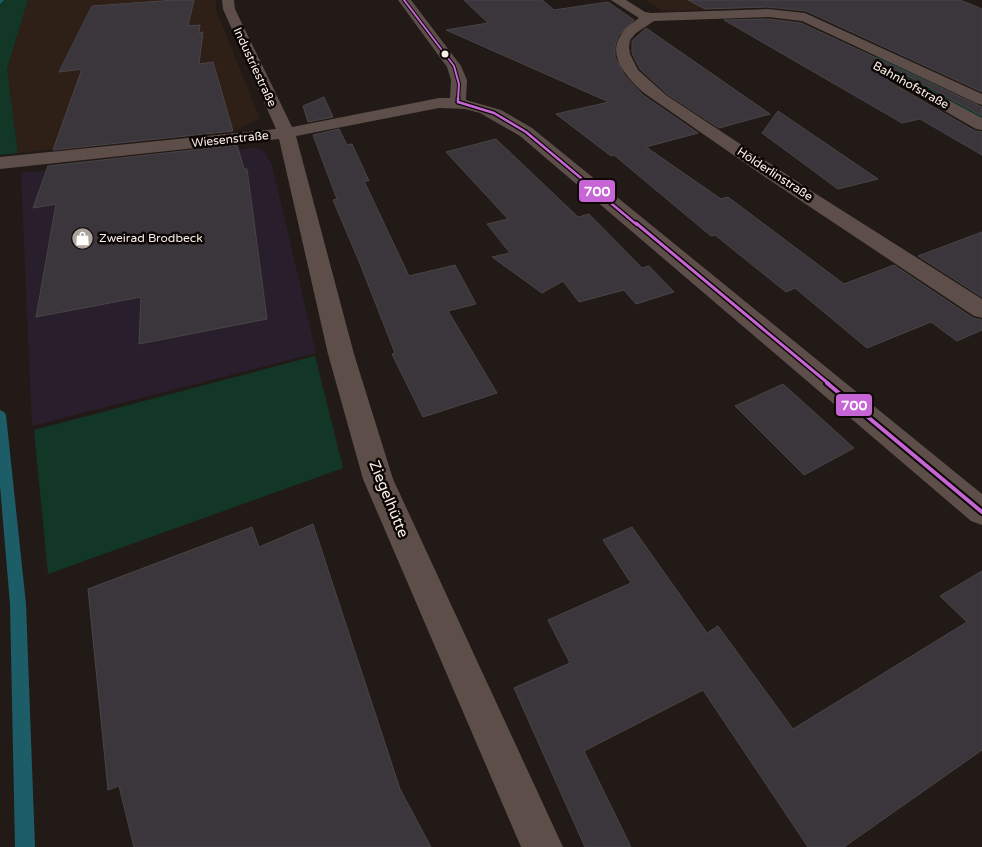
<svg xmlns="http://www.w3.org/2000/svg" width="982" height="847" font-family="'Varela Round',sans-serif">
  <rect width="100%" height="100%" fill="#221a16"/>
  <polygon fill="#291f2c" points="254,148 264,151 272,165 316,353 32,426 21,173"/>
  <g fill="#2e1f17">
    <polygon points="28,0 216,0 216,10 260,118 239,129 18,153 7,69"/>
    <polygon points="645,0 769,0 743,4 750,8 663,11"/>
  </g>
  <g fill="#133727">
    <polygon points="0,0 28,0 7,69 18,153 0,155"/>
    <polygon points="878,56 982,107 982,119 871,58"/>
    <polygon points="315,356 343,468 48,574 34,430"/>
  </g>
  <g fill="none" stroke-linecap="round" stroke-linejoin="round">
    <g fill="#1d5d67" fill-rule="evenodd">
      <polygon points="0,0 4,0 0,4"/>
      <polygon points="0,410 4,412 6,415 26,604 35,847 15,847 10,604 0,486"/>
    </g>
  </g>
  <g fill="#3b353c" stroke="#494547">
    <polygon points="175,0 194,0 188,26 200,25 199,33 203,32 199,64 213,62 233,131 53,150 82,69 59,72 92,6"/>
    <polygon points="464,0 542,0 554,10 608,2 634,20 618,36 615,46 615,57 625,76 643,95 698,133 646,147 721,199 728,197 844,284 894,265 973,318 982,320 982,330 957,341 931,322 867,348 795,288 786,292 715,235 711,236 614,155 611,156 556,114 609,102 446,30 488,23"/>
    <polygon points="688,0 960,0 982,9 982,92 806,11 768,7 705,9"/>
    <polygon points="768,19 801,23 982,107 982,116 897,70 890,72 886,77 890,82 975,131 982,132 982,155 920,119 902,123 724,20"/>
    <polygon points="646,28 770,114 719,128 667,94 640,69 632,53 632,41"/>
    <polygon points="324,97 333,117 308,122 303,106"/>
    <polygon points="778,111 878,179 838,189 762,133"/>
    <polygon points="339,129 347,145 352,144 369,181 364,181 409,276 455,265 476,304 448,311 497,393 423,417 392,354 395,353 361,266 333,200 337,199 313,135"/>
    <polygon points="496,139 578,217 589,214 642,268 649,266 674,292 636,304 624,290 579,302 563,281 542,293 492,257 510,253 487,224 508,219 446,152"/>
    <polygon points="237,145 244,169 247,169 267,319 139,344 141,297 36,317 56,204 33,208 48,166"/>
    <polygon points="982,232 982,297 918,256"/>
    <polygon points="783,384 854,448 804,475 735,406"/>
    <polygon points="313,524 400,789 431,847 134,847 119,786 108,790 88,589 252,527 259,547"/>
    <polygon points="632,527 707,633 718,626 793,729 967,622 940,596 982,571 982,750 844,847 808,847 703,690 584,751 631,847 585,847 514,688 570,663 548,620 631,583 603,540"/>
  </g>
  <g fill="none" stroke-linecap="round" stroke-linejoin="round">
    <g fill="#5d4e4a" fill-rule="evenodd">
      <polygon points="222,0 234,0 235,9 292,127 439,98 450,98 451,80 447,67 398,0 411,0 461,66 467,80 466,100 501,110 532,128 982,494 982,525 971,521 520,136 480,113 465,109 439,108 296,136 354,354 393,479 563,847 521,847 363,479 328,354 279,139 0,169 0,157 276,129 223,9"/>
      <path d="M611 0H626L645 12 651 13 768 9 805 13 982 94V105L976 103 802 21 768 17 654 21 636 33 630 40 629 47 630 54 638 70 666 95 813 192 982 299V318L974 316 765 177 644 93C617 69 600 43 639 18Z"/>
      <polygon points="896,72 982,118 982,130 976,129 891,80 888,77 891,74"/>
    </g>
    <defs>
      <polyline id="bus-1-far3" points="404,0 454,66 459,84 458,99"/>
      <g id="bus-1-far2">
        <polyline points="458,102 458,98"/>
        <polyline points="458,102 494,113 526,132 637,225"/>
      </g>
      <polyline id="bus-1-far1" points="636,223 829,384"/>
      <polyline id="bus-1" points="827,383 982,512"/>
    </defs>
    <use href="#bus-1-far3" stroke="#0c0604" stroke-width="4"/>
    <use href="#bus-1-far2" stroke="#0c0604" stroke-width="5"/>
    <use href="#bus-1-far1" stroke="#0c0604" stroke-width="6"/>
    <use href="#bus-1" stroke="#0c0604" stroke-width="8"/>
    <use href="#bus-1-far3" stroke="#c765d6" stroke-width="2"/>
    <use href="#bus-1-far2" stroke="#c765d6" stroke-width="2.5"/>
    <use href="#bus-1-far1" stroke="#c765d6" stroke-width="3"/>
    <use href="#bus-1" stroke="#c765d6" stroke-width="4"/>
  </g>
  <defs>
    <symbol id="shop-disc" viewBox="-11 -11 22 22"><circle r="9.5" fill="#aea49e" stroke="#0c0604"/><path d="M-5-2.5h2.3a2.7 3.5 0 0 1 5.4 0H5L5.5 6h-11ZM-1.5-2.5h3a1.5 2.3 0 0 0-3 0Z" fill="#fff"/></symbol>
  </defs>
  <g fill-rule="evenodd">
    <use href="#shop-disc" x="70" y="226" width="25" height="25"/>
  </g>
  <circle fill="#f9eee8" stroke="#0c0604" stroke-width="2" cx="445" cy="54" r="4.5"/>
  <g text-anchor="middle" stroke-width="5" stroke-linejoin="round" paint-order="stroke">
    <g font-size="12" fill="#f9eee8" stroke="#0c0604">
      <text transform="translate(255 67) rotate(65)" y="4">Industriestraße</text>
      <text transform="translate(911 85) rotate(29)" y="4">Bahnhofstraße</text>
      <text transform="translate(230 139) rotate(-6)" y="4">Wiesenstraße</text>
      <text transform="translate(775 174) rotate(33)" y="4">Hölderlinstraße</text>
    </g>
    <g font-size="12" fill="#f9eee8" stroke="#0c0604" text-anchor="start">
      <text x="99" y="242">Zweirad Brodbeck</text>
    </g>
    <g font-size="15" fill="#f9eee8" stroke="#0c0604">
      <text transform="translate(389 499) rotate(68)" y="5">Ziegelhütte</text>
    </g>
  </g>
  <g stroke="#0c0604" stroke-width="2">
    <rect x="578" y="179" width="38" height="24" rx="5" fill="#c765d6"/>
    <rect x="835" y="393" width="38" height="24" rx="5" fill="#c765d6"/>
  </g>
  <g font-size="14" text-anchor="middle" font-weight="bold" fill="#fff">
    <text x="597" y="196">700</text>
    <text x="854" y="410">700</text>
  </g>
</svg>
